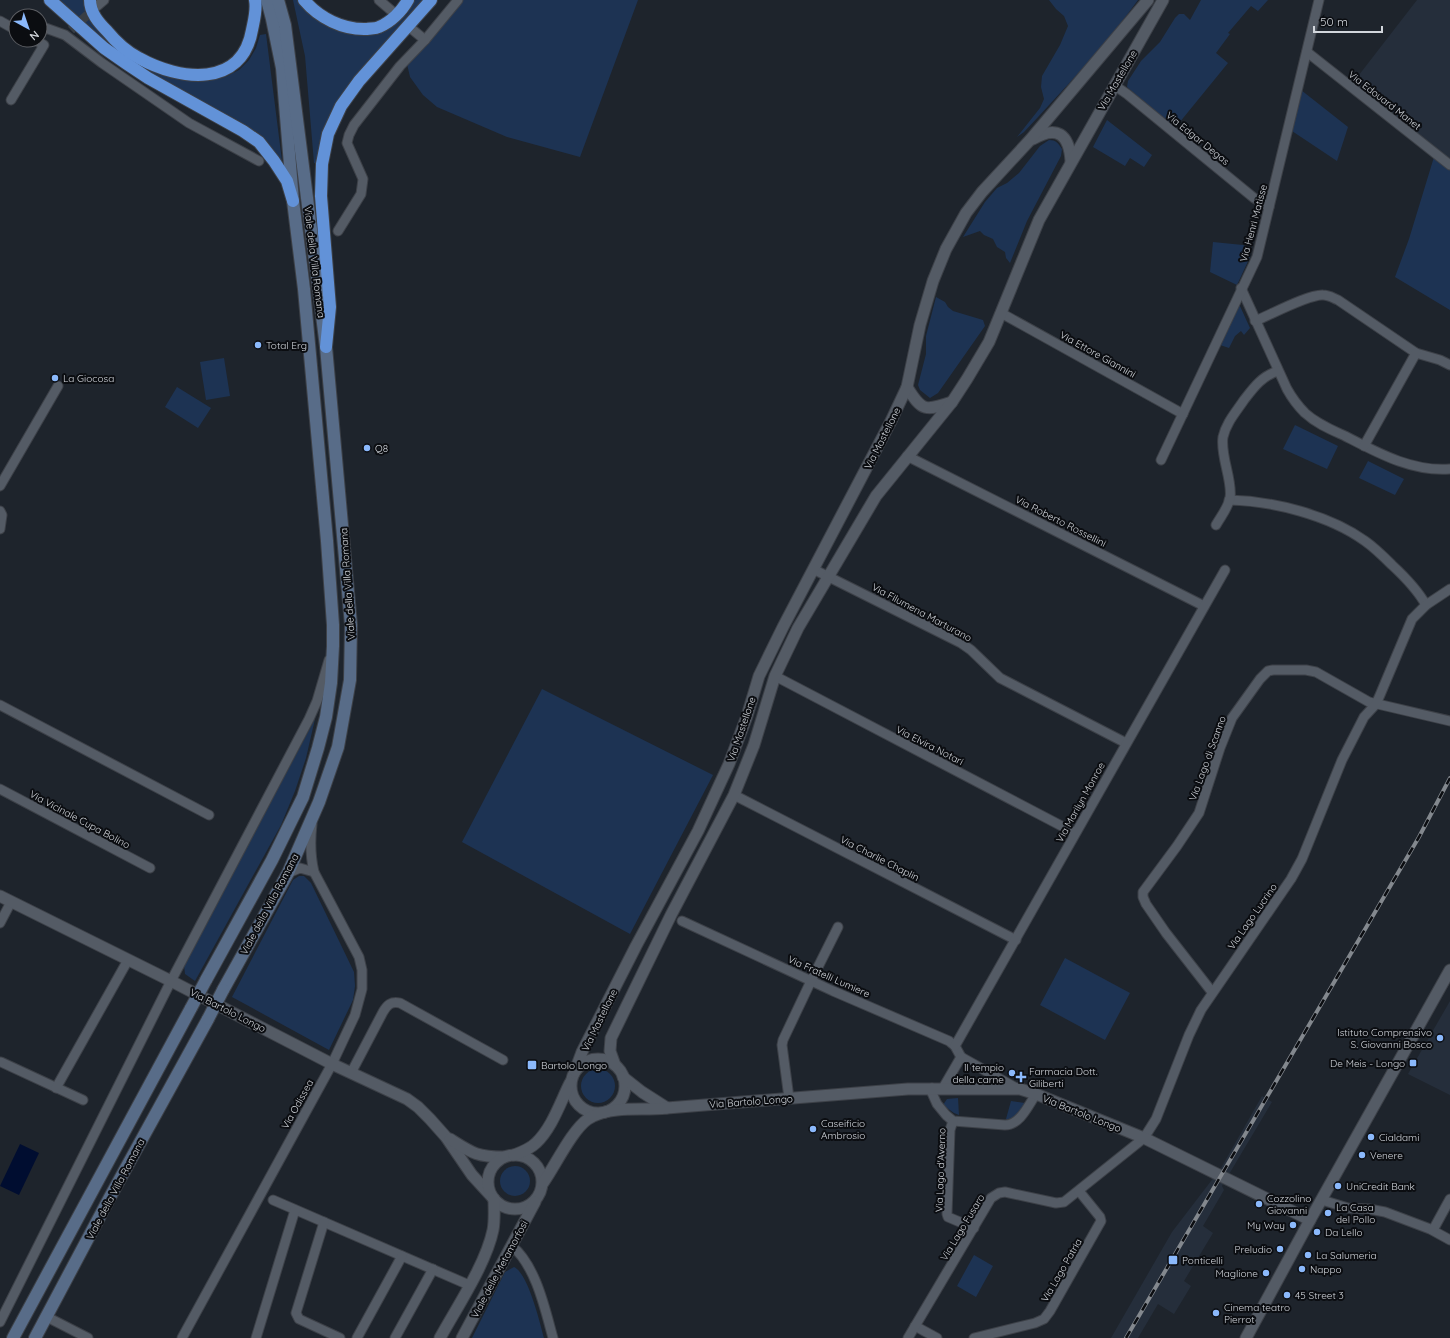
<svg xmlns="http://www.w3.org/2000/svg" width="1450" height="1338" font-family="Quicksand,sans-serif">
  <rect width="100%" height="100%" fill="#1e242c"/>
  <g fill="#252e3b">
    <polygon points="1417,0 1450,0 1450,160 1352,84"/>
    <polygon points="1450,1001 1450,1095 1408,1074"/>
    <polygon points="1262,1096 1272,1102 1222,1186 1224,1190 1203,1226 1213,1233 1184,1281 1191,1286 1174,1314 1158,1304 1138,1338 1111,1338 1172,1232 1221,1168"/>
  </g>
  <g fill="#1d3353">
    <polygon points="56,0 87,0 119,49 204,80 225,77 239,70 249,60 256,48 260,35 266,34 282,161 280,162 158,77 127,59 95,35"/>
    <polygon points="293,0 299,0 335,28 397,22 407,14 415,0 427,0 354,82 317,164 314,163 305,56"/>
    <polygon points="463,0 638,0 580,157 507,137 437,107 423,95 410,77 407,64 448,19"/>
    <path d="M1049 0H1138C1104 47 1064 89 1024 132L1017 137 1040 108 1044 99 1041 87 1042 76 1060 45 1068 26 1064 16 1056 9Z"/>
    <polygon points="1201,0 1268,0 1258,11 1251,6 1228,33 1230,34 1216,53 1228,63 1175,128 1127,87 1128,81 1141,61 1160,42 1175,18 1179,14 1184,14 1190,20"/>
    <polygon points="1301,90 1348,127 1337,161 1292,131"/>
    <polygon points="1107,120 1152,155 1144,167 1130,158 1125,166 1093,147"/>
    <path d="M1049 140C1056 140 1058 143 1062 149L1061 156 1027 221 1010 263 1006 258 1005 252 997 247 993 239 984 235 980 231 963 237 985 202 997 188 1007 183 1019 173 1040 146Z"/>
    <polygon points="1434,157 1450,169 1450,310 1395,277 1409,239"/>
    <path d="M1213 242 1243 245C1248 248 1251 251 1250 257L1237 285 1210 272Z"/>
    <polygon points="936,297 945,302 948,307 953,311 983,320 985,326 938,393 930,398 920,390 918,385 926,354 926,336"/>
    <polygon points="1239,304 1250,328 1244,335 1241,331 1235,336 1229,348 1220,345"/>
    <polygon points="224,358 230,396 206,400 200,362"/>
    <polygon points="177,387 211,408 198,428 165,407"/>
    <polygon points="1295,425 1338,446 1327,469 1283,449"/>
    <polygon points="1368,461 1404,479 1395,495 1359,478"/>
    <polygon points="542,689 713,775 630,934 462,842"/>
    <polygon points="315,719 306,758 295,791 281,825 195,981 185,974 184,965"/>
    <polygon points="299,876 304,876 311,883 354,972 355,986 353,1000 329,1050 232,997 293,880"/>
    <polygon points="1065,958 1130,993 1105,1040 1040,1005"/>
    <circle cx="598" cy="1086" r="17"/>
    <polygon points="958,1098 959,1115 954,1113 943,1105 947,1099"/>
    <path d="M1011 1101 1025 1103C1020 1111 1017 1120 1006 1119Z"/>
    <circle cx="515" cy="1181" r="15"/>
    <polygon points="974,1255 993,1266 976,1297 957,1286"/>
    <path d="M514 1267C528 1273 540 1323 544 1338H472L505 1272Z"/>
  </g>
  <polygon fill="#000d30" points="20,1144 39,1153 19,1195 0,1186"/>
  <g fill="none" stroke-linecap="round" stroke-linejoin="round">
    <polyline stroke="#393f46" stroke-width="9" stroke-dasharray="9 4.5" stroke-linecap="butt" points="71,30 96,7"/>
    <defs>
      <g id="minor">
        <polyline points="379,0 393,12"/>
        <polyline points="97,6 104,0"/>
        <polyline points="0,21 16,30"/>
        <polyline points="40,26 65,35 102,63 189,123 259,161"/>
        <polyline points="413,30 425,40"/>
        <polyline points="1307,52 1450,165"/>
        <polyline points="1114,85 1127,94 1254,198 1269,207"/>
        <polyline points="11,100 44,45 35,40"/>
        <polyline points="338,231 361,194 363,179 347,143 349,135 354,125 400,66 425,40 458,0"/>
        <path d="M1241 288 1287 389C1292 398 1298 406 1305 413 1317 424 1332 430 1345 436 1378 453 1412 472 1450 469"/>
        <polyline points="1001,313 1183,414"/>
        <path d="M1255 321C1270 315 1309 294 1323 295 1329 295 1333 298 1338 300L1416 353 1440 360 1450 365"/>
        <polyline points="1364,446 1416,353"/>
        <polyline points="907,456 1204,606"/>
        <polyline points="1161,460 1257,257 1319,0"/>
        <polyline points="0,486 58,386"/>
        <path d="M1229 500C1273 501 1329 515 1365 541 1375 548 1384 557 1392 565 1405 577 1417 589 1426 605"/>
        <polyline points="0,511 2,515 0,529"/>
        <path d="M1216 525C1221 516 1228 508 1230 498 1233 481 1220 456 1223 437 1226 423 1236 412 1244 400 1254 387 1262 376 1278 371"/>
        <polyline points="813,569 961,643 971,650 1000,678 1126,743"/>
        <polyline points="775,676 1075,833"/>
        <polyline points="0,705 209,815"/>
        <polyline points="0,789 150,868"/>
        <polyline points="734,795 1016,940"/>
        <polyline points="288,873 300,868 314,872"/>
        <polyline points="682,921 833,991 949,1041 955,1046 961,1057"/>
        <polyline points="0,923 11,902"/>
        <polyline points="1212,992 1166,933 1146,904 1143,897 1143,892 1177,846 1199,813 1220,748 1232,718 1260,679 1268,671 1273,670 1306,670 1316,672 1369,702 1450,721"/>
        <polyline points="955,1046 1225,570"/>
        <polyline points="1,1062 83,1100"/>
        <path d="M351 1073 383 1012C387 1005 391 1001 400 1003L503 1060"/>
        <polyline points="56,1088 128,960"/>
        <path d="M932 1088V1093L937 1104 946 1115 953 1121 1005 1125C1020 1125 1028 1106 1036 1094"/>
        <polyline points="943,1088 961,1057 1018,1089"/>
        <polyline points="789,1098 782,1045 783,1040 811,981 838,927"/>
        <polyline points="953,1121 950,1130 947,1214 948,1217 974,1228"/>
        <polyline points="273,1200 469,1285"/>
        <polyline points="1322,1200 1348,1208 1369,1209 1385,1212 1430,1229 1450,1240"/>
        <polyline points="324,1222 296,1313 299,1319 340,1338"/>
        <polyline points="1433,1230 1450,1199"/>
        <path d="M512 1246C536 1266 545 1309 553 1338"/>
        <polyline points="47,1317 88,1338"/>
        <polyline points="0,1322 171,981 309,719 317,701 329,660"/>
        <polyline points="915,1326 937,1338"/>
        <path d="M182 1338 332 1064 355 1015 362 989V970L359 957 314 872C310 855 310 841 312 824"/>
        <polyline points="256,1338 295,1210"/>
        <polyline points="357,1338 402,1256"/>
        <polyline points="395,1338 433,1269"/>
        <polyline points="908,1338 991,1198 999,1193 1005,1192 1056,1203 1064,1202 1144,1138 1156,1119 1189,1035 1201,1010 1291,879 1302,859 1342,760 1364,717 1376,704 1380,695 1412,619 1426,605 1450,589"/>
        <polyline points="974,1338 1035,1323 1044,1319 1050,1311 1101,1221 1100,1217 1079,1191"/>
      </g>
      <g id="tertiary">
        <path d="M1033 139C1057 125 1069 134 1071 161"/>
        <path d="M907 387C922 412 926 411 952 402"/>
        <polyline points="0,896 171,981 332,1064 407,1099 418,1107 430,1119 446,1137 472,1175 494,1199"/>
        <circle cx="598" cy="1086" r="27"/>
        <polyline points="615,1065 610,1051 611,1038 671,915 734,795 754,745 775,676 798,628 876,496 952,402 967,379 989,342 1039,220 1163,0"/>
        <polyline points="575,1071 582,1052 636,946 698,831 729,764 747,716 759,676 783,627 891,421 907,387 920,325 933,281 946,249 966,213 982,192 1030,140 1148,0"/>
        <polyline points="623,1077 642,1092 667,1108"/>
        <path d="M450 1139C472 1153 477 1157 504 1157"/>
        <circle cx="515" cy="1182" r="27"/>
        <path d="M514 1155C522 1152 530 1149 536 1143 552 1128 560 1103 570 1083"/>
        <path d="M543 1183C555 1166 572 1130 588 1119 596 1114 607 1111 617 1110 634 1108 650 1110 667 1108L908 1089H1020L1036 1094 1144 1138 1310 1220"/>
        <path d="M440 1338C457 1307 486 1264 493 1230 495 1220 494 1209 494 1199"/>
        <polyline points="462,1338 535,1202"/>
        <polyline points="1246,1338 1310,1220 1450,970"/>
      </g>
      <g id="secondary">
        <polyline points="206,980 272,860 303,797 318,748 326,717 331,683 333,646 333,625 327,541 304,289 293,201 282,68 272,19 267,0"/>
        <polyline points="223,990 288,873 319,802 338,747 350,680 351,625 326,347 285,25 278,0"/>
        <polyline points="13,1338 191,1008"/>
        <polyline points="35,1338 110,1197 208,1019"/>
      </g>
      <g id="motorway">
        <polyline points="50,0 104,48 127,64 148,78 243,131 259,142 274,161 287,181 293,201"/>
        <path d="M90 0C90 13 99 23 107 31 116 42 127 52 139 58 180 81 242 88 252 30 254 20 257 10 255 0"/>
        <path d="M304 0C319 18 343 30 367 29 370 28 375 29 379 27 391 22 402 11 408 0"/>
        <polyline points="326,347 330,307 321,196 322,164 328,134 341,106 359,81 431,0"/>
      </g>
    </defs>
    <use href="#minor" stroke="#3d4148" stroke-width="11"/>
    <use href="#tertiary" stroke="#3d4148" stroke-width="13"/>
    <use href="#secondary" stroke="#3d4148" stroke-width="14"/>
    <use href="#motorway" stroke="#3d4148" stroke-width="14"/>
    <use href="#minor" stroke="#545b65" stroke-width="9"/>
    <use href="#tertiary" stroke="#545b65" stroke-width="11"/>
    <use href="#secondary" stroke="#586c88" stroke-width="12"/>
    <use href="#motorway" stroke="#6292d8" stroke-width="12"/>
    <defs>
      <polyline id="rail" points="1126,1338 1419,837 1450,778"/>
    </defs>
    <use href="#rail" stroke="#83888e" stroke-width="4"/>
    <use href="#rail" stroke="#0b0d11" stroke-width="2.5" stroke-dasharray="8" stroke-linecap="butt"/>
    <defs>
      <g id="secondary-bridge">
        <polyline points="191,1008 206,980"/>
        <polyline points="208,1019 223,990"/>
      </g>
    </defs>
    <use href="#secondary-bridge" stroke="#3d4148" stroke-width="14" stroke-linecap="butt"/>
    <use href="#secondary-bridge" stroke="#586c88" stroke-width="12"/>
  </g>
  <g fill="#8bb9fc" stroke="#0b0d11" stroke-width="1.5">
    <circle cx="258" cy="345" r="4"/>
    <circle cx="55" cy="378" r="4"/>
    <circle cx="367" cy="448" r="4"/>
    <circle cx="1440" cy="1038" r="4"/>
    <rect x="1409" y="1059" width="8" height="8" rx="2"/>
    <rect x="527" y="1060" width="10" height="10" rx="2"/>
    <circle cx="1012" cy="1073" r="4"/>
    <path d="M1019 1071h4v4h4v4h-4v4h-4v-4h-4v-4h4z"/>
    <circle cx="813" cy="1129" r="4"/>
    <circle cx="1371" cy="1137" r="4"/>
    <circle cx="1362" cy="1155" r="4"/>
    <circle cx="1338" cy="1186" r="4"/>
    <circle cx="1259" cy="1204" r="4"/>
    <circle cx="1328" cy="1213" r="4"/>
    <circle cx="1293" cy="1225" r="4"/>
    <circle cx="1317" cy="1232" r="4"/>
    <circle cx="1280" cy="1249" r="4"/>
    <circle cx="1308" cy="1255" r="4"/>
    <rect x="1168" y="1255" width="10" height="10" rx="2"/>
    <circle cx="1302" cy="1269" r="4"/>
    <circle cx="1266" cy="1273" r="4"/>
    <circle cx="1287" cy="1295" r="4"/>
    <circle cx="1216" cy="1313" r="4"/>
  </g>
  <g text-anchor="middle" stroke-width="4" stroke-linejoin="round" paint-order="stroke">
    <g font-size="10" fill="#d2d6dc" stroke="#0b0d11">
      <text transform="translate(1117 80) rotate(-60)" y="4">Via Mastellone</text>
      <text transform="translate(1385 100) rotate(38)" y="4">Via Edouard Manet</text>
      <text transform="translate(1198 138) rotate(39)" y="4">Via Edgar Degas</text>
      <text transform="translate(1253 223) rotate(-75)" y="4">Via Henri Matisse</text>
      <text transform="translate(315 262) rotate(83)" y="4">Viale della Villa Romana</text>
      <text transform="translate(1098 354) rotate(29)" y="4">Via Ettore Giannini</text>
      <text transform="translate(882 438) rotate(-63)" y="4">Via Mastellone</text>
      <text transform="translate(1061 521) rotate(27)" y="4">Via Roberto Rossellini</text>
      <text transform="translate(347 584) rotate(-94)" y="4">Viale della Villa Romana</text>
      <text transform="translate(922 612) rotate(28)" y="4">Via Filumena Marturano</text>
      <text transform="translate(741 729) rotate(-71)" y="4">Via Mastellone</text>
      <text transform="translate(930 745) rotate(27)" y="4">Via Elvira Notari</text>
      <text transform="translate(1207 758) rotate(-70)" y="4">Via Lago di Scanno</text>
      <text transform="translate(1080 802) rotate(-61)" y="4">Via Marilyn Monroe</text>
      <text transform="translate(80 819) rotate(28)" y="4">Via Vicinale Cupa Bolino</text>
      <text transform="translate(880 858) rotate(27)" y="4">Via Charlie Chaplin</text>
      <text transform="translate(269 904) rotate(-62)" y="4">Viale della Villa Romana</text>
      <text transform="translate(1252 916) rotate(-55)" y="4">Via Lago Lucrino</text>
      <text transform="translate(829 976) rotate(24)" y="4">Via Fratelli Lumiere</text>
      <text transform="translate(228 1010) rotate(27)" y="4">Via Bartolo Longo</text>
      <text transform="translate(599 1020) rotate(-64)" y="4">Via Mastellone</text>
      <text transform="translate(751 1101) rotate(-4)" y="4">Via Bartolo Longo</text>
      <text transform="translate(297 1104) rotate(-61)" y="4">Via Odissea</text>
      <text transform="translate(1082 1113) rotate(22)" y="4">Via Bartolo Longo</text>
      <text transform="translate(940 1170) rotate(-88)" y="4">Via Lago d'Averno</text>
      <text transform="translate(115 1189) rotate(-62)" y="4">Viale della Villa Romana</text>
      <text transform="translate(962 1227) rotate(-59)" y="4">Via Lago Fusaro</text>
      <text transform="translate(499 1269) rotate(-62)" y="4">Viale delle Metamorfosi</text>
      <text transform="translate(1061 1270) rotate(-60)" y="4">Via Lago Patria</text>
    </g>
    <g font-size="10" fill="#d2d6dc" stroke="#0b0d11" text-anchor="start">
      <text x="266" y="349">Total Erg</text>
      <text x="63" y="382">La Giocosa</text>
      <text x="375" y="452">Q8</text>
      <text x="1432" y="1036" text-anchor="end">Istituto Comprensivo<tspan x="1432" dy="12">S. Giovanni Bosco</tspan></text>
      <text x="1405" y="1067" text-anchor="end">De Meis - Longo</text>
      <text x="541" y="1069">Bartolo Longo</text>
      <text x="1004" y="1071" text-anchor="end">Il tempio<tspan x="1004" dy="12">della carne</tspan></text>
      <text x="1029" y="1075">Farmacia Dott.<tspan x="1029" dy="12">Giliberti</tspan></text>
      <text x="821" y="1127">Caseificio<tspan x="821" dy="12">Ambrosio</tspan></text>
      <text x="1379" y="1141">Cialdami</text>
      <text x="1370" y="1159">Venere</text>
      <text x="1346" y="1190">UniCredit Bank</text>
      <text x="1267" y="1202">Cozzolino<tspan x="1267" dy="12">Giovanni</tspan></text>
      <text x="1336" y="1211">La Casa<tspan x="1336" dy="12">del Pollo</tspan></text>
      <text x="1285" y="1229" text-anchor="end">My Way</text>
      <text x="1325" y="1236">Da Lello</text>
      <text x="1272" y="1253" text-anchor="end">Preludio</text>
      <text x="1316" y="1259">La Salumeria</text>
      <text x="1182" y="1264">Ponticelli</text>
      <text x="1310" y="1273">Nappo</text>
      <text x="1258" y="1277" text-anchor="end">Maglione</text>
      <text x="1295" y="1299">45 Street 3</text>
      <text x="1224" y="1311">Cinema teatro<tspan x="1224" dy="12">Pierrot</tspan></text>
    </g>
  </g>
  <g transform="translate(28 28) rotate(140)"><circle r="19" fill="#0b0d11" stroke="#5b5d62"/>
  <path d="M0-3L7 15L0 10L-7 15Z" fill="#8bb9fc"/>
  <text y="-6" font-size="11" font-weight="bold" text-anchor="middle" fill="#d2d6dc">N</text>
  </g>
  <path d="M1314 26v6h68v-6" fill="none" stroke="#d2d6dc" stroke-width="2"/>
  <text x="1320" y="26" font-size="12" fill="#d2d6dc" stroke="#0b0d11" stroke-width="3" paint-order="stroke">50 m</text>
</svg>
